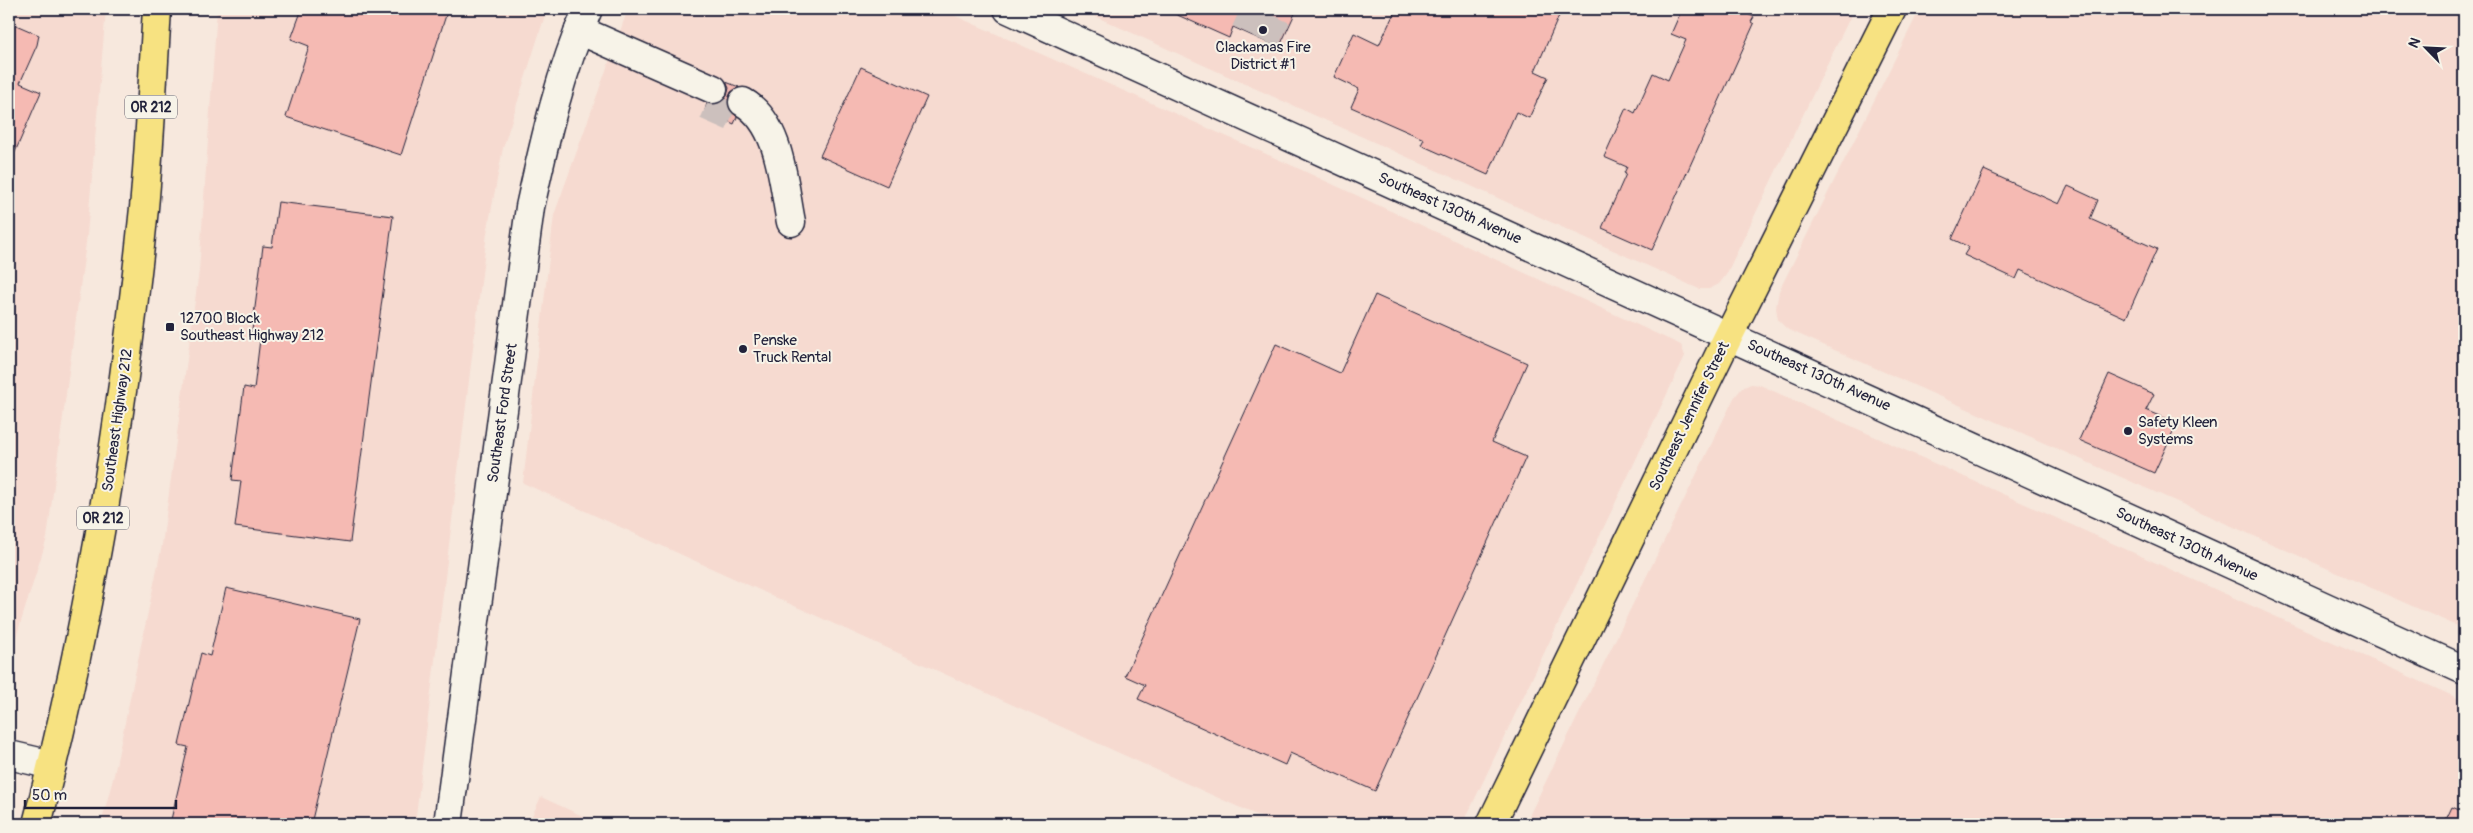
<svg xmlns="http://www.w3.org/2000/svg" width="2473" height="833" font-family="Pangolin,sans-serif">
  <rect width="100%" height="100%" fill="#f7e8dd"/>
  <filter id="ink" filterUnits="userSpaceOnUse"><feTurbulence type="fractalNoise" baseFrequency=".02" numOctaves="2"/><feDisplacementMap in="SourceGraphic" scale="10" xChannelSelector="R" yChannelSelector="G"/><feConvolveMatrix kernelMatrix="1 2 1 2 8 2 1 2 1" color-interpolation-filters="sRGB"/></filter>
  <g filter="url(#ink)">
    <g fill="#f6dad0">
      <polygon points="9,9 106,9 87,235 47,538 9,660"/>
      <polygon points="217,9 547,9 503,148 487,233 415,824 101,824 114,775 162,545 199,271"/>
      <polygon points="628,9 940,9 1293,166 1681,345 1685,356 1463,824 1276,824 523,483 554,215"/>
      <polygon points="1079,9 1854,9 1726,275 1719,284 1709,289 1699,289"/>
      <polygon points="1920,9 2464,9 2464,629 1787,329 1778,320 1776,308 1779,291"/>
      <polygon points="1751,384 1760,385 2464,701 2464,824 1525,824 1734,398 1742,388"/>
      <polygon points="541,797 600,824 528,824"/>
    </g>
    <g fill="#f5bab3" stroke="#22223b">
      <polygon points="302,9 448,9 401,155 286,117 309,46 291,39"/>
      <polygon points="1164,9 1297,9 1279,48 1233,27 1229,38"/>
      <polygon points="1396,9 1562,9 1535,71 1548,77 1529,118 1516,112 1488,175 1421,145 1424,139 1351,107 1359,89 1334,77 1354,33 1379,45"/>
      <polygon points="1682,9 1736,9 1754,17 1751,22 1754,24 1652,250 1602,228 1626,174 1624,173 1627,167 1604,157 1626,108 1635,113 1653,73 1668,80 1686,40 1671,34"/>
      <polygon points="9,22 39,35 37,45 20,83 41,92 9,166"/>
      <polygon points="861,67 927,97 887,186 820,156"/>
      <polygon points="726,82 739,87 731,92 728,100 729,108 737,117 734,124 705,110 707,103 714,105 722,102 727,96 729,88"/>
      <polygon points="1984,170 2059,204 2068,186 2098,200 2090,219 2157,249 2126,318 2020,270 2016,279 1964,255 1969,247 1952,239"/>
      <polygon points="278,202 393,216 350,542 235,527 241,481 232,480 244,387 254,389 260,339 251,338 263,246 272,247"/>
      <polygon points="1375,295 1527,363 1492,442 1526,457 1375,791 1290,753 1285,765 1138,699 1145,685 1125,676 1276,344 1340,373"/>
      <polygon points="2109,374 2154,394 2146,410 2177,423 2154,473 2079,440"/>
      <polygon points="226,588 360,619 311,824 170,824 188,747 179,745 201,653 210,656"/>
      <polygon points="2452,807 2464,812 2464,824 2444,824"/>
    </g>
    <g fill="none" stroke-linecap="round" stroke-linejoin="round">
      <g stroke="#ccc0bd" stroke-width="28" stroke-dasharray="28 14" stroke-linecap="butt">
        <polyline points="1245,32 1256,9"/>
        <polyline points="1265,42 1281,9"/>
        <polyline points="706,106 736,119"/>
      </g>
      <defs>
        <g id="minor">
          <polyline points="1008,9 2464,670"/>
          <polyline points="579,30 713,89"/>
          <path d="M743 102C781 124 783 183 791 222"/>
          <polyline points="9,755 52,765"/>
          <path d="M448 824 530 207C545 139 560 72 588 9"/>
        </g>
        <polyline id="major" points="1491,824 1729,335 1892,9"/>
        <path id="highway" d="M37 824C90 622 123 416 144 208 150 142 153 75 157 9"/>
      </defs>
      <use href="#minor" stroke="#22223b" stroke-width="31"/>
      <use href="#major" stroke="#22223b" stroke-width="31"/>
      <use href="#highway" stroke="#22223b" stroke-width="31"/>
      <use href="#minor" stroke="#f7f3e8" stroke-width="28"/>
      <use href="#major" stroke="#f7e281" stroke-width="28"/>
      <use href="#highway" stroke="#f7e281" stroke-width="28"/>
    </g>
  </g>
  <g fill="#22223b" stroke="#f7f3e8" stroke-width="2">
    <circle cx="1263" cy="30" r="5"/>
    <rect x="165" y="322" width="10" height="10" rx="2.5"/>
    <circle cx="743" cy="349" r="5"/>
    <circle cx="2128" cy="431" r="5"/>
  </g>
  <g text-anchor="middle" stroke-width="4" stroke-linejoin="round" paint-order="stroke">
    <g fill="#f7f3e8" stroke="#62616f" stroke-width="1">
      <rect x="125" y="95.5" width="52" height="23" rx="4"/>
      <rect x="77" y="506.5" width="52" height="23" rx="4"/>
    </g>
    <g font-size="14" font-weight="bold" fill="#22223b">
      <text x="151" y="112">OR 212</text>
      <text x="103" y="523">OR 212</text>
    </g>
    <g font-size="15" fill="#22223b" stroke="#f7f3e8" text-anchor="start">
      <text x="1263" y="52" text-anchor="middle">Clackamas Fire<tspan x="1263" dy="17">District #1</tspan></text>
      <text x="180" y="323">12700 Block<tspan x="180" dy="17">Southeast Highway 212</tspan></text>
      <text x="753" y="345">Penske<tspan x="753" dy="17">Truck Rental</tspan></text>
      <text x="2138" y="427">Safety Kleen<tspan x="2138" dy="17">Systems</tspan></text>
    </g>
    <g font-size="15" fill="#22223b" stroke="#f7f3e8">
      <text transform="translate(1450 208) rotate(24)" y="5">Southeast 130th Avenue</text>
      <text transform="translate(1819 375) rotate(24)" y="5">Southeast 130th Avenue</text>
      <text transform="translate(502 413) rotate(-82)" y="5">Southeast Ford Street</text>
      <text transform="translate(1689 416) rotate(-64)" y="5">Southeast Jennifer Street</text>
      <text transform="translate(117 420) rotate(-82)" y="5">Southeast Highway 212</text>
      <text transform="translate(2187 544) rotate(25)" y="5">Southeast 130th Avenue</text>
    </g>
  </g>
  <rect width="2473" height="833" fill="none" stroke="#f7f3e8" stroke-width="30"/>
  <rect x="15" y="15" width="2443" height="803" fill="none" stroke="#22223b" stroke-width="2" filter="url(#ink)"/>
  <g transform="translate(2426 48) rotate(294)" stroke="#f7f3e8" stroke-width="4" paint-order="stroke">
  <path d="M0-4L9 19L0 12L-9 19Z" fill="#22223b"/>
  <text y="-8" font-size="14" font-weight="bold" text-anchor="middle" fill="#22223b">N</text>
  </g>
  <path d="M25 800v8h151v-8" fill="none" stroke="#22223b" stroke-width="2.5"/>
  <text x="32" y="800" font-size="15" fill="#22223b" stroke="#f7f3e8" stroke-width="4" paint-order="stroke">50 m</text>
</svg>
